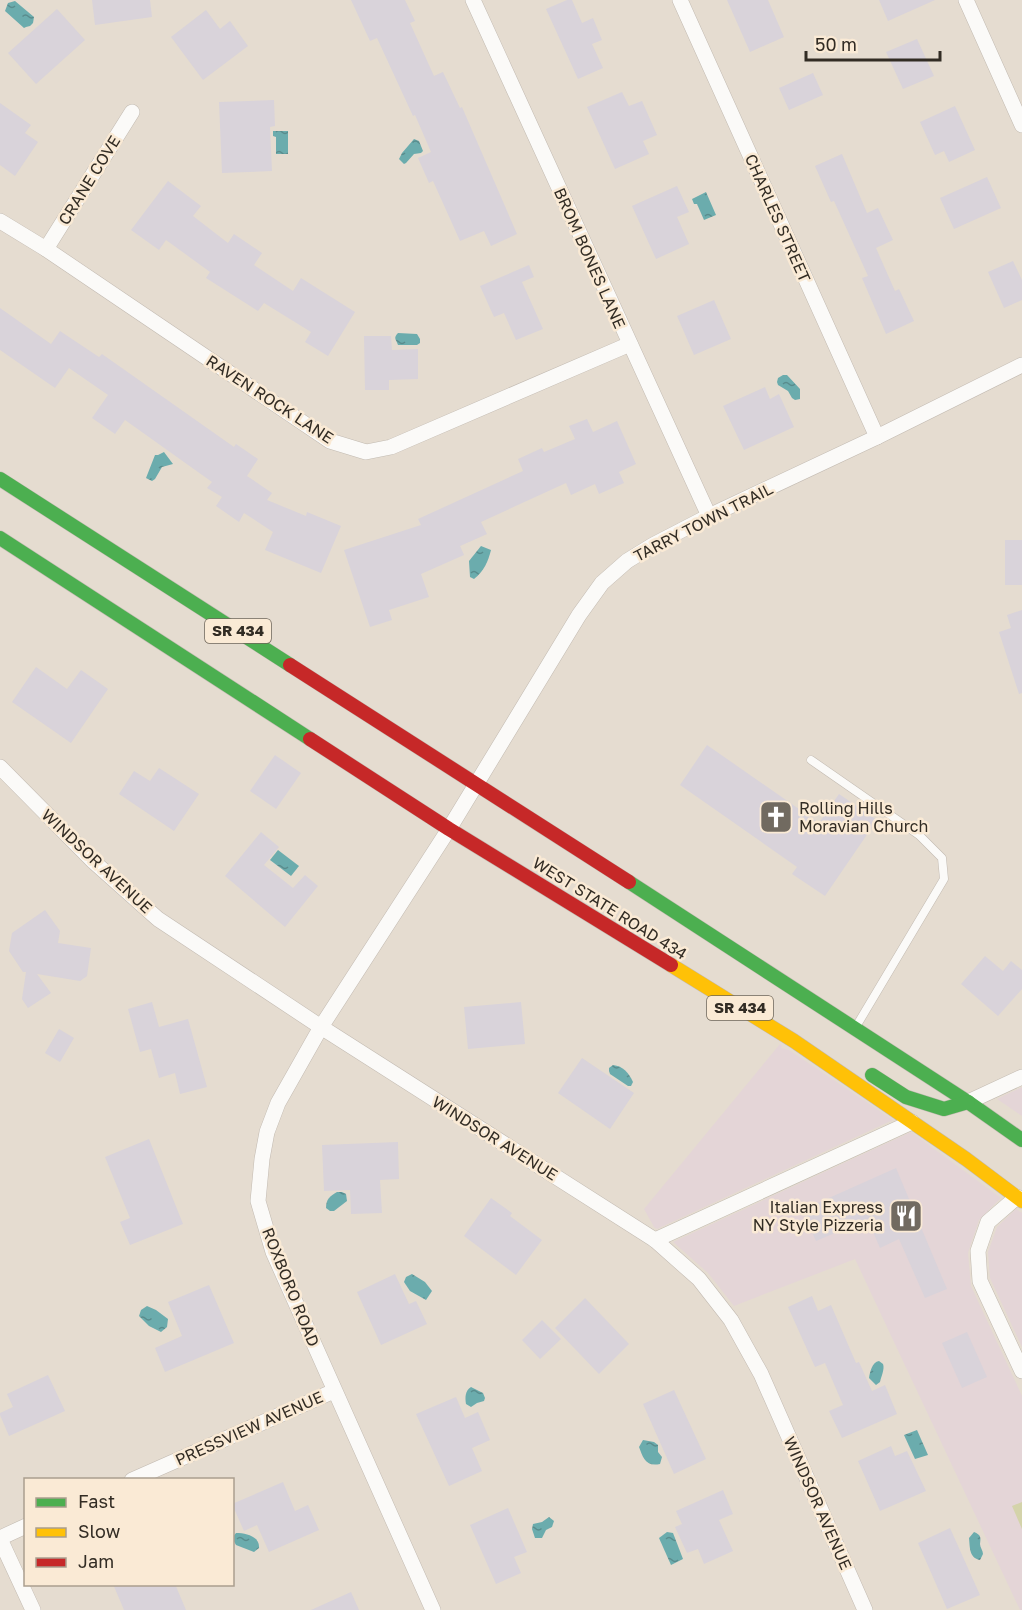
<svg xmlns="http://www.w3.org/2000/svg" width="1022" height="1610" font-family="'Golos Text',sans-serif">
  <defs>
    <pattern id="water-ripples" width="26" height="14" patternUnits="userSpaceOnUse" patternTransform="scale(1.5)"><rect width="26" height="14" fill="#6bacad"/><path d="M2 4q2-2 4 0t4 0M15 11q2-2 4 0t4 0" fill="none" stroke="#598c8d"/></pattern>
  </defs>
  <rect width="100%" height="100%" fill="#e5dcd0"/>
  <g fill="#e4d5d7">
    <polygon points="780,1044 782,1046 781,1048 789,1050 893,1120 657,1229 654,1227 644,1209"/>
    <polygon points="1022,1087 1022,1116 997,1099"/>
    <polygon points="911,1132 1001,1198 979,1220 968,1253 971,1286 1022,1396 1022,1610 1020,1610 855,1259 734,1306 708,1273 673,1242"/>
    <polygon points="1016,1209 1022,1213 1022,1347 990,1278 988,1252 997,1227"/>
  </g>
  <polygon fill="#d4d3aa" points="1022,1502 1022,1529 1012,1506"/>
  <g fill="url(#water-ripples)">
    <polygon points="15,1 34,17 33,23 30,26 26,27 24,28 5,11 8,3"/>
    <polygon points="273,131 288,131 288,154 276,154 276,137 273,136"/>
    <polygon points="414,139 419,141 423,151 421,153 414,154 406,163 404,164 399,159 402,153"/>
    <polygon points="706,192 716,215 704,220 697,204 694,204 692,199"/>
    <path d="M398 333 417 334 420 339V343L417 345H398C396 339 393 338 398 333Z"/>
    <polygon points="783,375 787,375 800,389 800,399 795,400 792,398 788,391 778,385 777,382 778,378"/>
    <polygon points="164,452 173,464 162,467 155,479 152,481 146,478 155,455 158,455"/>
    <path d="M481 546 491 550C488 562 484 571 474 579L470 577 469 561Z"/>
    <polygon points="278,850 299,866 291,876 270,860"/>
    <path d="M613 1065C623 1066 629 1073 633 1082L631 1086H628L610 1074 609 1071V1068Z"/>
    <path d="M337 1192H342L346 1194 347 1201 334 1211H330L326 1208C326 1199 330 1196 337 1192Z"/>
    <polygon points="412,1274 425,1282 432,1291 426,1300 410,1291 404,1282 406,1277"/>
    <polygon points="147,1306 156,1310 168,1319 167,1327 161,1332 149,1326 139,1316 141,1310"/>
    <path d="M879 1361 883 1364C885 1369 881 1377 880 1382L876 1385 869 1378C870 1372 872 1362 879 1361Z"/>
    <path d="M471 1387 483 1393 485 1398 484 1401 477 1403 471 1407 466 1404C465 1397 465 1391 471 1387Z"/>
    <polygon points="917,1430 928,1455 915,1459 904,1435"/>
    <path d="M643 1440 654 1442 658 1445V1452L662 1457 660 1464C645 1467 643 1457 639 1447Z"/>
    <polygon points="549,1517 554,1521 552,1527 546,1530 542,1538 535,1538 532,1529 533,1524 542,1522"/>
    <polygon points="667,1532 673,1533 683,1559 671,1565 659,1538"/>
    <path d="M974 1532C981 1535 981 1537 980 1544 980 1547 983 1551 983 1554L980 1560C969 1558 970 1547 969 1538Z"/>
    <path d="M236 1533C247 1533 260 1537 259 1548L254 1552 236 1545 232 1538Z"/>
  </g>
  <g fill="#d9d3da">
    <polygon points="92,0 150,0 152,17 95,25"/>
    <polygon points="351,0 405,0 415,21 410,23 434,76 443,72 460,108 462,107 517,234 491,246 484,231 460,241 433,181 429,183 418,158 431,152 415,115 413,116 377,38 370,41"/>
    <polygon points="567,0 572,0 582,23 593,18 602,40 592,44 603,68 578,79 546,9"/>
    <polygon points="727,0 768,0 784,37 750,52"/>
    <polygon points="879,0 935,0 888,21"/>
    <polygon points="57,9 85,40 36,84 8,53"/>
    <polygon points="206,10 220,29 230,21 248,46 203,80 171,37"/>
    <polygon points="917,39 934,76 903,89 886,52"/>
    <polygon points="813,73 823,95 789,110 779,88"/>
    <polygon points="622,92 629,106 642,101 657,135 643,141 649,154 615,169 587,107"/>
    <polygon points="274,100 275,126 270,127 272,171 222,173 219,102"/>
    <polygon points="0,103 31,125 25,133 38,142 15,176 0,165"/>
    <polygon points="955,106 975,150 949,162 944,151 935,155 920,122"/>
    <polygon points="842,154 867,213 878,208 893,240 876,248 895,291 899,289 914,321 886,334 862,278 868,276 834,201 831,202 815,166"/>
    <polygon points="987,177 1001,208 954,229 940,198"/>
    <polygon points="168,181 201,206 193,216 228,243 234,234 262,253 254,265 293,291 301,278 355,312 328,356 305,342 311,332 264,303 258,311 206,278 210,272 166,240 159,250 131,230"/>
    <polygon points="677,186 689,212 677,217 689,244 656,259 632,206"/>
    <polygon points="1013,261 1022,280 1022,300 1004,308 988,272"/>
    <polygon points="529,265 534,277 522,282 543,329 516,340 504,313 494,317 480,286"/>
    <polygon points="714,300 731,339 694,355 677,316"/>
    <polygon points="0,308 51,344 60,331 99,357 102,354 234,447 236,444 258,459 247,476 272,493 267,500 306,516 307,512 341,526 321,573 265,550 273,532 244,513 239,522 216,506 222,497 207,488 212,482 125,420 115,434 92,418 108,395 69,368 55,388 0,350"/>
    <polygon points="364,336 391,336 392,350 418,349 418,379 389,380 389,390 365,390"/>
    <polygon points="765,387 770,399 779,394 794,427 744,450 723,406"/>
    <polygon points="587,419 593,432 617,421 636,464 619,472 624,483 599,494 595,484 571,495 566,483 481,522 487,534 460,546 464,555 421,574 429,597 389,610 392,620 370,627 344,550 421,525 418,519 523,471 518,459 542,448 544,452 575,439 569,426"/>
    <rect x="1005" y="540" width="17" height="45"/>
    <polygon points="1022,610 1022,693 1019,694 999,632 1011,628 1007,615"/>
    <polygon points="36,667 67,689 81,670 108,689 71,743 12,702"/>
    <polygon points="707,745 819,823 839,794 877,820 825,896 792,874 797,867 680,785"/>
    <polygon points="275,755 301,773 276,809 250,791"/>
    <polygon points="159,768 199,794 174,831 119,794 134,771 150,781"/>
    <polygon points="261,832 279,847 264,865 293,888 305,875 318,886 285,927 225,876"/>
    <polygon points="45,910 60,931 58,943 91,948 87,976 80,981 37,974 51,993 28,1008 22,999 26,972 23,972 9,951 12,933"/>
    <polygon points="985,956 1003,971 1011,961 1022,970 1022,989 998,1016 961,984"/>
    <polygon points="152,1002 159,1027 188,1019 207,1087 180,1094 175,1073 159,1078 151,1049 140,1052 128,1009"/>
    <polygon points="521,1002 525,1044 468,1049 464,1007"/>
    <polygon points="59,1029 74,1038 60,1062 45,1053"/>
    <polygon points="582,1058 634,1093 610,1129 558,1093"/>
    <polygon points="149,1139 183,1224 130,1245 120,1222 130,1218 105,1157"/>
    <polygon points="398,1142 399,1179 380,1180 382,1213 351,1214 350,1190 324,1191 322,1145"/>
    <polygon points="896,1168 947,1289 925,1298 899,1239 880,1248 871,1227 854,1234 851,1226 816,1241 802,1210"/>
    <polygon points="491,1198 512,1213 510,1216 542,1240 516,1275 464,1236"/>
    <polygon points="395,1274 409,1304 416,1301 427,1324 381,1345 357,1292"/>
    <polygon points="209,1285 234,1343 165,1372 155,1348 182,1336 168,1302"/>
    <polygon points="812,1296 818,1311 831,1305 856,1363 859,1362 872,1391 885,1385 897,1414 842,1438 829,1411 843,1405 825,1363 815,1367 788,1307"/>
    <polygon points="585,1298 629,1344 599,1374 555,1328"/>
    <polygon points="542,1320 561,1339 540,1359 522,1340"/>
    <polygon points="967,1332 987,1377 962,1388 942,1343"/>
    <polygon points="48,1375 65,1411 9,1436 0,1415 0,1413 13,1407 7,1394"/>
    <polygon points="674,1390 706,1459 674,1474 643,1404"/>
    <polygon points="456,1397 465,1418 478,1412 490,1440 472,1448 482,1471 449,1486 416,1414"/>
    <polygon points="891,1446 895,1456 907,1451 926,1491 880,1511 858,1461"/>
    <polygon points="283,1482 295,1511 308,1505 319,1530 269,1552 257,1525 244,1531 232,1504"/>
    <polygon points="723,1490 733,1514 719,1520 733,1551 704,1564 698,1549 687,1553 675,1527 682,1524 676,1511"/>
    <polygon points="508,1508 527,1552 514,1557 521,1573 496,1584 470,1525"/>
    <polygon points="950,1528 980,1595 947,1609 918,1543"/>
    <polygon points="113,1584 175,1584 186,1610 124,1610"/>
    <polygon points="351,1592 359,1610 311,1610"/>
  </g>
  <g fill="none" stroke-linecap="round" stroke-linejoin="round">
    <defs>
      <polyline id="lane" points="811,760 919,835 942,858 944,879 857,1025"/>
      <g id="street">
        <polyline points="473,0 709,516"/>
        <polyline points="680,0 877,437"/>
        <polyline points="966,0 1022,125"/>
        <polyline points="0,221 46,249 330,441 366,452 391,447 630,344"/>
        <polyline points="46,249 132,112"/>
        <polyline points="0,767 94,862 158,919 321,1027 655,1240 699,1279 731,1320 761,1374 865,1610"/>
        <polyline points="968,1102 1022,1077"/>
        <polyline points="1017,1197 988,1222 978,1251 980,1281 1022,1371"/>
        <polyline points="655,1240 912,1122"/>
        <polyline points="132,1480 334,1391"/>
        <polyline points="0,1538 26,1526"/>
        <polyline points="0,1539 33,1610"/>
        <polyline points="433,1610 273,1252 258,1201 262,1159 267,1132 278,1103 321,1027 449,829 579,615 602,583 627,561 653,545 709,516 877,437 1022,365"/>
      </g>
      <g id="fast">
        <polyline points="0,479 290,665"/>
        <polyline points="0,538 310,739"/>
        <polyline points="629,882 968,1102 1022,1140"/>
        <polyline points="872,1075 906,1097 944,1109 968,1102"/>
      </g>
      <polyline id="slow" points="671,965 794,1041 966,1159 1022,1201"/>
      <g id="jam">
        <polyline points="290,665 629,882"/>
        <polyline points="310,739 449,829 671,965"/>
      </g>
    </defs>
    <use href="#lane" stroke="#c2bab1" stroke-width="9"/>
    <use href="#street" stroke="#c2bab1" stroke-width="16"/>
    <use href="#fast" stroke="#c2bab1" stroke-width="15"/>
    <use href="#slow" stroke="#c2bab1" stroke-width="15"/>
    <use href="#jam" stroke="#c2bab1" stroke-width="15"/>
    <use href="#lane" stroke="#fbfaf8" stroke-width="8"/>
    <use href="#street" stroke="#fbfaf8" stroke-width="15"/>
    <use href="#fast" stroke="#4caf50" stroke-width="14"/>
    <use href="#slow" stroke="#ffc107" stroke-width="14"/>
    <use href="#jam" stroke="#c62828" stroke-width="14"/>
  </g>
  <defs>
    <symbol id="church-square" viewBox="-11 -11 22 22"><rect x="-9" y="-9" width="18" height="18" rx="4" fill="#716a60" stroke="#faead5"/><path d="M-1.2-6h2.4v3.5h3.3v2.4h-3.3V6h-2.4V-.1h-3.3v-2.4h3.3Z" fill="#fff"/></symbol>
    <symbol id="restaurant-square" viewBox="-11 -11 22 22"><rect x="-9" y="-9" width="18" height="18" rx="4" fill="#716a60" stroke="#faead5"/><path d="M-5-6h1v4h1v-4h1v4h1v-4h1v5L-1.5 .5V6h-2V.5L-5-1ZM5-6V6H3V1.5H1.5Q1.5-4 5-6Z" fill="#fff"/></symbol>
  </defs>
  <g fill-rule="evenodd">
    <use href="#church-square" x="757" y="798" width="38" height="38"/>
    <use href="#restaurant-square" x="887" y="1197" width="38" height="38"/>
  </g>
  <g text-anchor="middle" stroke-width="5" stroke-linejoin="round" paint-order="stroke">
    <g fill="#faead5" stroke="#6e6559" stroke-width="1.5">
      <rect x="205" y="619" width="66" height="24" rx="4.5"/>
      <rect x="707" y="996" width="66" height="24" rx="4.5"/>
    </g>
    <g font-size="15" font-weight="bold" fill="#322c24">
      <text x="238" y="636">SR 434</text>
      <text x="740" y="1013">SR 434</text>
    </g>
    <g font-size="16" fill="#322c24" stroke="#faead5">
      <text transform="translate(89 180) rotate(-58)" y="6">CRANE COVE</text>
      <text transform="translate(778 218) rotate(66)" y="6">CHARLES STREET</text>
      <text transform="translate(590 258) rotate(66)" y="6">BROM BONES LANE</text>
      <text transform="translate(270 399) rotate(33)" y="6">RAVEN ROCK LANE</text>
      <text transform="translate(703 522) rotate(-27)" y="6">TARRY TOWN TRAIL</text>
      <text transform="translate(97 861) rotate(43)" y="6">WINDSOR AVENUE</text>
      <text transform="translate(610 908) rotate(32)" y="6">WEST STATE ROAD 434</text>
      <text transform="translate(495 1138) rotate(32)" y="6">WINDSOR AVENUE</text>
      <text transform="translate(291 1287) rotate(68)" y="6">ROXBORO ROAD</text>
      <text transform="translate(249 1428) rotate(-24)" y="6">PRESSVIEW AVENUE</text>
      <text transform="translate(818 1503) rotate(66)" y="6">WINDSOR AVENUE</text>
    </g>
    <g font-size="16" fill="#322c24" stroke="#faead5" text-anchor="start">
      <text x="799" y="814">Rolling Hills<tspan x="799" dy="18">Moravian Church</tspan></text>
      <text x="883" y="1213" text-anchor="end">Italian Express<tspan x="883" dy="18">NY Style Pizzeria</tspan></text>
    </g>
  </g>
  <rect x="24" y="1478" width="210" height="108" fill="#faead5" stroke="#aa9e8e" stroke-width="1.5"/>
  <rect x="36" y="1498" width="30" height="9" fill="#4caf50" stroke="#aa9e8e" stroke-width="1.5"/>
  <text x="78" y="1508" font-size="18" fill="#322c24">Fast</text>
  <rect x="36" y="1528" width="30" height="9" fill="#ffc107" stroke="#aa9e8e" stroke-width="1.5"/>
  <text x="78" y="1538" font-size="18" fill="#322c24">Slow</text>
  <rect x="36" y="1558" width="30" height="9" fill="#c62828" stroke="#aa9e8e" stroke-width="1.5"/>
  <text x="78" y="1568" font-size="18" fill="#322c24">Jam</text>
  <path d="M806 51v9h134v-9" fill="none" stroke="#322c24" stroke-width="3"/>
  <text x="815" y="51" font-size="18" fill="#322c24" stroke="#faead5" stroke-width="4.5" paint-order="stroke">50 m</text>
</svg>
